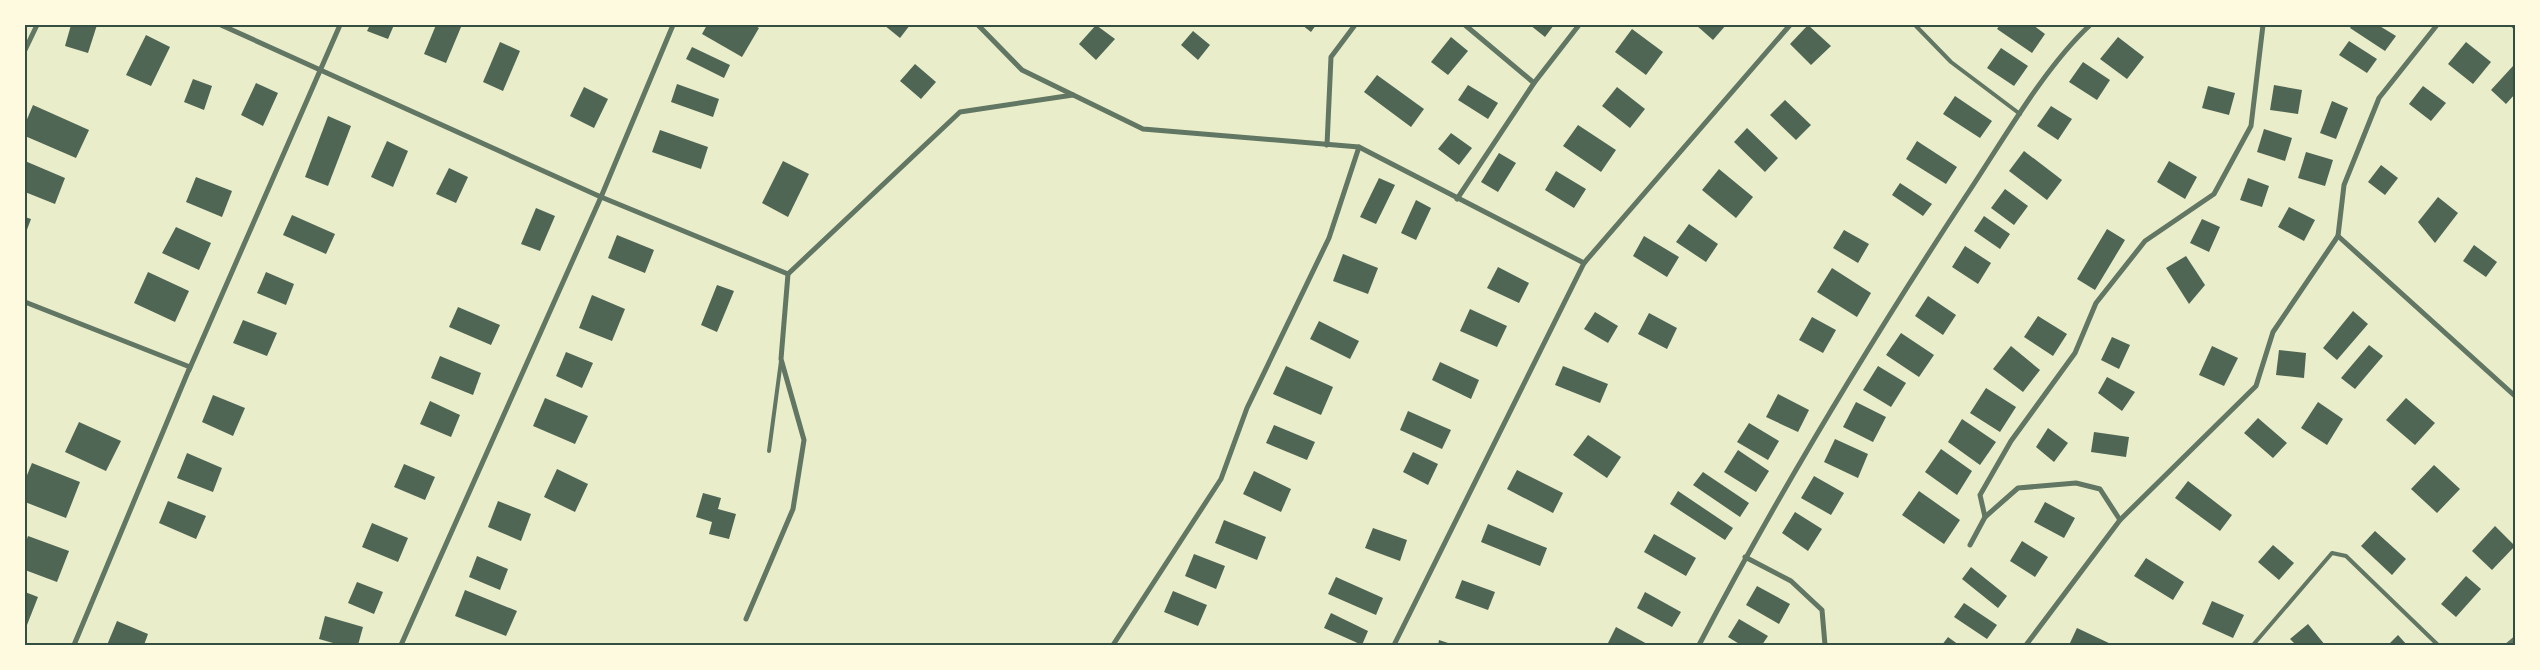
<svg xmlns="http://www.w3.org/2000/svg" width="2540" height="670" font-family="Georgia,serif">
  <rect width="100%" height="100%" fill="#e9edc9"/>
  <g fill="#4f6655">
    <polygon points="71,25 97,25 88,53 65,46"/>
    <polygon points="370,25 394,25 388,39 367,31"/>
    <polygon points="436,25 455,25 461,27 446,63 424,54"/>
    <polygon points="707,25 754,25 759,28 742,57 702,34"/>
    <polygon points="884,25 910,25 900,38"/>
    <polygon points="1096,25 1115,39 1096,60 1079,44"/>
    <polygon points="1302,25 1316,25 1311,32"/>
    <polygon points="1530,25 1554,25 1545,37"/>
    <polygon points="1696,25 1726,25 1713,40"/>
    <polygon points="1808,25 1831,46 1811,65 1790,44"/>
    <polygon points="2000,25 2033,25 2045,34 2032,53 1997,29"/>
    <polygon points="2352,25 2378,25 2396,36 2385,51 2350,28"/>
    <polygon points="1632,29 1663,52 1646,75 1615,52"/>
    <polygon points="1193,31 1210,45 1198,60 1181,45"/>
    <polygon points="146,35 170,47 151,86 126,75"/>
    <polygon points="1451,37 1468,51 1448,75 1431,62"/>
    <polygon points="2118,37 2144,57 2127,79 2100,59"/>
    <polygon points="2349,41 2377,59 2367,73 2339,55"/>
    <polygon points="500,42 520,51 503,91 483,82"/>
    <polygon points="2466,42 2491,62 2473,84 2448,64"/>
    <polygon points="692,47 730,65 724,78 686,59"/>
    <polygon points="2001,48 2028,66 2014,86 1987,68"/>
    <polygon points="2083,62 2110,80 2097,100 2069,82"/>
    <polygon points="915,64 936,82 921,99 900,81"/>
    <polygon points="2513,66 2515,68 2515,94 2506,104 2491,90"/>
    <polygon points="1377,75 1424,109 1411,127 1364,92"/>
    <polygon points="193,79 212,86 204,110 184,102"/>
    <polygon points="256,83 278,93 263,126 241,115"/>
    <polygon points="677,84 719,99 713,117 671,102"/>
    <polygon points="1468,85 1498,103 1488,119 1458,100"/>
    <polygon points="2274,85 2302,90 2298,114 2270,110"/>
    <polygon points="2208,86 2235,93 2229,115 2202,108"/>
    <polygon points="2423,86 2446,103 2431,121 2409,104"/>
    <polygon points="584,87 608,99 594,128 570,116"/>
    <polygon points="1617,87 1645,109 1630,128 1602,106"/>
    <polygon points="1955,96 1992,121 1980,138 1943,114"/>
    <polygon points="1785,100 1811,125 1796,140 1770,115"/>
    <polygon points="2332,101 2348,108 2336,139 2320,133"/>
    <polygon points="33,105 89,130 76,158 25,136 25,124"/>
    <polygon points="2051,106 2072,119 2058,140 2037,126"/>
    <polygon points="328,116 351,126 328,186 305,177"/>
    <polygon points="1578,125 1616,150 1601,172 1563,146"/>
    <polygon points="1747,128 1778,158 1765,172 1734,142"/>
    <polygon points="2264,129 2292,138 2285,161 2257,152"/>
    <polygon points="660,130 708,147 701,169 652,152"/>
    <polygon points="1451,133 1472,148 1459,165 1438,149"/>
    <polygon points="387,141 408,151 393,187 371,177"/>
    <polygon points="1917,141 1957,167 1946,184 1906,159"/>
    <polygon points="2024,151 2062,180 2047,200 2009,171"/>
    <polygon points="2306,152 2333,160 2325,186 2298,178"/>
    <polygon points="1499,153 1516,163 1498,192 1481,182"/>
    <polygon points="25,161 65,178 55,204 25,192"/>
    <polygon points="783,161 809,174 788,217 762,203"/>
    <polygon points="2169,161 2197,177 2185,199 2157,182"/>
    <polygon points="2381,165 2398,178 2385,195 2368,182"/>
    <polygon points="449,168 468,177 456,203 436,194"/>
    <polygon points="1719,169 1753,197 1736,218 1702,190"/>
    <polygon points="1556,171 1586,189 1574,208 1545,190"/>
    <polygon points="196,177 232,191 222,217 186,202"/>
    <polygon points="1379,178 1395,185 1376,224 1360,217"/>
    <polygon points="2248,178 2269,186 2262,207 2240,200"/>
    <polygon points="1900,183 1932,204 1923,216 1892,195"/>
    <polygon points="2005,189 2028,206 2014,225 1991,208"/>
    <polygon points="2438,197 2458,213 2435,243 2418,222"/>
    <polygon points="1416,200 1431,208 1416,240 1401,233"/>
    <polygon points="2289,207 2315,220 2304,241 2278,227"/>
    <polygon points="536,208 555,216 540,251 521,244"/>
    <polygon points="292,215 335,234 326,254 283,235"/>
    <polygon points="1984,216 2010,234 2000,249 1974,231"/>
    <polygon points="25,217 31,219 25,235"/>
    <polygon points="2202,219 2220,227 2209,252 2190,243"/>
    <polygon points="1689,224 1718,244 1706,262 1676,242"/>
    <polygon points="176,227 211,243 199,270 162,253"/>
    <polygon points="2107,229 2125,240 2095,290 2077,279"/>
    <polygon points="1844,230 1869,244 1858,263 1833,248"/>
    <polygon points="617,235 654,250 645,273 608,258"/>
    <polygon points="1644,236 1679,257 1667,277 1633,256"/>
    <polygon points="2474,245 2497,262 2486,277 2463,261"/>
    <polygon points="1965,246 1991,263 1978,284 1952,267"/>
    <polygon points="1343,254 1378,268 1368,294 1333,281"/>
    <polygon points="2186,256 2205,285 2189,304 2166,268"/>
    <polygon points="1498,267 1529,283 1519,303 1487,288"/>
    <polygon points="1832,268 1871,293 1857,317 1817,292"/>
    <polygon points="148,272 189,291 175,322 134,303"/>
    <polygon points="266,272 294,284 286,305 257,293"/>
    <polygon points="717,285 734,291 717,332 701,325"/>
    <polygon points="592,295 625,309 612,341 579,328"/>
    <polygon points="1928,296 1956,315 1943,335 1915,316"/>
    <polygon points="458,307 500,325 491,345 449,327"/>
    <polygon points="1470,309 1507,326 1497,347 1460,331"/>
    <polygon points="2353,311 2368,324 2337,360 2323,348"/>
    <polygon points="1595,312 1618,326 1608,343 1584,329"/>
    <polygon points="1649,313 1677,328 1667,349 1638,334"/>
    <polygon points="2038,316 2067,334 2053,356 2024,337"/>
    <polygon points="1812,317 1836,330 1823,353 1799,340"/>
    <polygon points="243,320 277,333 267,356 233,343"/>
    <polygon points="1319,321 1359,341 1350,359 1310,339"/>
    <polygon points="1901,333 1934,355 1919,377 1886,355"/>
    <polygon points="2112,337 2130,345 2119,369 2101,360"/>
    <polygon points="2369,345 2383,356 2355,389 2341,378"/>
    <polygon points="2011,346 2040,370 2023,392 1993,369"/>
    <polygon points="2212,346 2238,358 2224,386 2199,375"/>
    <polygon points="2279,350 2306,353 2304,378 2276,375"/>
    <polygon points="566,352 593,363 582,388 556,376"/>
    <polygon points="440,356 481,373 473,395 431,378"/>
    <polygon points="1440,362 1479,380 1471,399 1432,380"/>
    <polygon points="1286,366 1333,387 1321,415 1273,394"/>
    <polygon points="1563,366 1608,384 1600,403 1555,385"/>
    <polygon points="1878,366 1906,383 1891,407 1863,390"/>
    <polygon points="2107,377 2135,392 2122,411 2098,393"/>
    <polygon points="1986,388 2016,407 2000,432 1970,413"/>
    <polygon points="1778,394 1809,410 1798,432 1766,417"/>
    <polygon points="213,395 245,408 233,436 202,422"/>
    <polygon points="545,398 588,416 575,444 533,426"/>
    <polygon points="2406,398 2435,423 2415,445 2386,420"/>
    <polygon points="430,401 460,415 451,437 420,424"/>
    <polygon points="1856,402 1886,417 1873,442 1843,427"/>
    <polygon points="2318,402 2343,419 2327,445 2301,428"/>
    <polygon points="1408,411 1451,430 1442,449 1400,430"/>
    <polygon points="2258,418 2287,443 2273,458 2244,433"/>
    <polygon points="1962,419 1996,442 1980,465 1948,442"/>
    <polygon points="79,422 121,441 106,471 65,452"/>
    <polygon points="1749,423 1779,441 1768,460 1737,442"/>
    <polygon points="1274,425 1315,442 1307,460 1266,443"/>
    <polygon points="2048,428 2068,443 2054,462 2036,447"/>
    <polygon points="2094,432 2129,437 2126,457 2091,452"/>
    <polygon points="1588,435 1621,457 1607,478 1573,455"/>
    <polygon points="1835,439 1868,454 1858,478 1824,462"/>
    <polygon points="1941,449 1972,471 1957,495 1925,472"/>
    <polygon points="1738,450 1769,471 1756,492 1724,472"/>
    <polygon points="1413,452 1438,464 1428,485 1403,472"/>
    <polygon points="187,453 222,468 213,492 177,478"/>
    <polygon points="32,463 80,482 66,518 25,502 25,480"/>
    <polygon points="404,464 435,477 425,500 394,487"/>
    <polygon points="2434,465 2460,489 2437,513 2411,489"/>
    <polygon points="557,469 588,484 575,512 544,497"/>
    <polygon points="1517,470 1563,493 1553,513 1507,489"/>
    <polygon points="1254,471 1291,489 1281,512 1243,494"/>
    <polygon points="1703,472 1749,503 1740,517 1693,485"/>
    <polygon points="1814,476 1844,493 1831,515 1801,498"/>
    <polygon points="2188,481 2232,515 2220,531 2175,498"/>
    <polygon points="1678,491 1733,528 1725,540 1670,504"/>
    <polygon points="1919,491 1960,520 1944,544 1902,515"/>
    <polygon points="703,493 721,498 718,509 736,514 729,539 709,534 712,522 696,517"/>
    <polygon points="168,501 206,516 196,539 159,523"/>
    <polygon points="498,501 531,514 521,541 488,527"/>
    <polygon points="2045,502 2075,518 2064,538 2034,522"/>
    <polygon points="1795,512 1822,529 1808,551 1782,533"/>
    <polygon points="1224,520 1266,537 1257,560 1215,543"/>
    <polygon points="372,523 408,538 398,562 362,547"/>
    <polygon points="1488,524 1547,548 1540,566 1481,542"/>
    <polygon points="2495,526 2515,546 2492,570 2472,551"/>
    <polygon points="1373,528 1407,540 1400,561 1365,548"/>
    <polygon points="2375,531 2406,559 2392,575 2361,546"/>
    <polygon points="1654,534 1696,558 1686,576 1644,552"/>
    <polygon points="28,536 69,551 57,582 25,570 25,544"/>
    <polygon points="2022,541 2048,557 2035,577 2010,561"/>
    <polygon points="2273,545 2294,563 2279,580 2258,562"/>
    <polygon points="1194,554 1225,566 1216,589 1185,576"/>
    <polygon points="477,556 508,569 500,590 469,577"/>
    <polygon points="2146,558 2184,582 2173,600 2134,576"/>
    <polygon points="1971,567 2007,596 1998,608 1962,579"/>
    <polygon points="2466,576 2481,589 2456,617 2441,604"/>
    <polygon points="1336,577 1383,598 1376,615 1328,594"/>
    <polygon points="1462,580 1495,592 1488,610 1455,598"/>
    <polygon points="357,582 383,592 374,614 348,603"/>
    <polygon points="1757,586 1790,604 1779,624 1746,605"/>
    <polygon points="465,590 517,611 506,636 455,616"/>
    <polygon points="1173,591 1207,605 1198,626 1164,612"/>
    <polygon points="25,592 38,597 25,630"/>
    <polygon points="1645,592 1681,612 1672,627 1637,608"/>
    <polygon points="2212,601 2244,615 2233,638 2202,624"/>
    <polygon points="1964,603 1997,625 1987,639 1954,617"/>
    <polygon points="1331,613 1368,631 1362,645 1324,628"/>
    <polygon points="325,616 363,627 358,645 340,645 319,639"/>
    <polygon points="1739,619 1768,636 1762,645 1741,645 1728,637"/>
    <polygon points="117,621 148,634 144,645 107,645"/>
    <polygon points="2308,624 2325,645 2296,645 2290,639"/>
    <polygon points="1616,627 1649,645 1607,645"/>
    <polygon points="2077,628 2113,645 2069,645"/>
    <polygon points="2398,635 2407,645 2388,645"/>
    <polygon points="1948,637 1959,645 1942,645"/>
    <polygon points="1439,640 1454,645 1438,645"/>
  </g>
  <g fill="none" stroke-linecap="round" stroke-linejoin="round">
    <g stroke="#617663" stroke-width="4">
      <polyline points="1915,25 1951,62 2020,114"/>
      <polyline points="769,451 781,361"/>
      <polyline points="2253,645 2332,553 2346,556 2438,645"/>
    </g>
    <g stroke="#617663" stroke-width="5">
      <polyline points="221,25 601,197 788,274"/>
      <polyline points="978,25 1022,70 1143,129 1359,147 1584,263"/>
      <polyline points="1465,25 1534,83"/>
      <polyline points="2513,25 2515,27"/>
      <polyline points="25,50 37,25"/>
      <polyline points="1327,145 1331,57 1355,25"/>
      <polyline points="1457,199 1534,83 1579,25"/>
      <polyline points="2338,236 2515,396"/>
      <polyline points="25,302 190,367 74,645"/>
      <polyline points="189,370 340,25"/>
      <polyline points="1985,517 1980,495 2011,441 2075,353 2096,303 2145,241 2214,194 2251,126 2263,25"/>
      <polyline points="1970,545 1985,517 2018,488 2076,483 2100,489 2120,520"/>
      <polyline points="1745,557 1791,581 1822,610 1825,645"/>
      <polyline points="746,619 793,509 804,440 781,359 788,274 960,112 1073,95"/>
      <polyline points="401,645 601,197 673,25"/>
      <polyline points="1113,645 1221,479 1247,408 1329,238 1359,147"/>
      <polyline points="1394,645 1584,263 1790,25"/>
      <path d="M1699 645C1779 492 1869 344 1964 199 2001 144 2042 70 2090 25"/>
      <polyline points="2026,645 2120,520 2256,386 2273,332 2338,236 2344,185 2379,98 2437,25"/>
      <polyline points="2508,645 2515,639"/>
    </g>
  </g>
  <rect width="2540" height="670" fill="none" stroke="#fefae0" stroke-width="52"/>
  <rect x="26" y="26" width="2488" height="618" fill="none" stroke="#344e41" stroke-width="2"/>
</svg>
